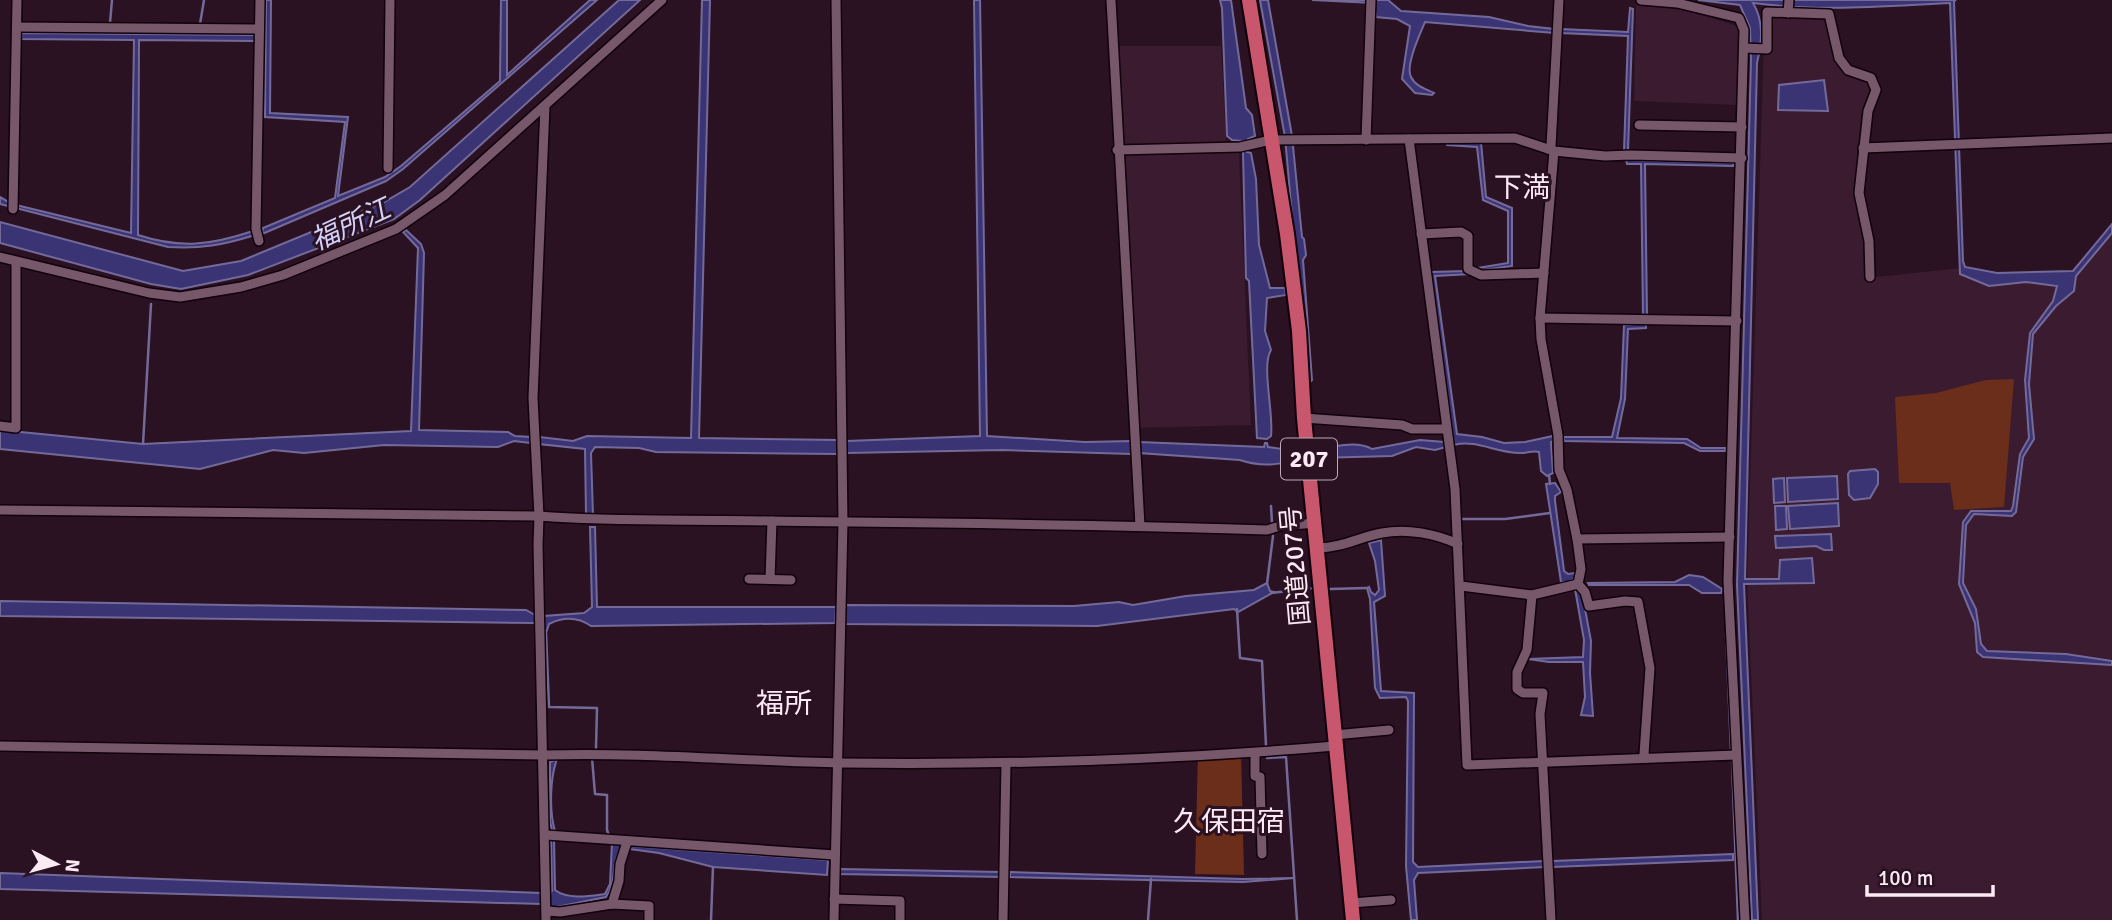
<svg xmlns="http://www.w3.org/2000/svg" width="2112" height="920" font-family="Signika,'Noto Sans JP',sans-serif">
  <rect width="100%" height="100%" fill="#2b1222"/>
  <g fill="#3a1b2f">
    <polygon points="1636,4 1686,10 1741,27 1739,105 1634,101"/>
    <polygon points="1762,16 1819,18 1828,23 1838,66 1845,73 1868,81 1872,90 1864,109 1855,195 1866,242 1867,278 1961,268 2002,280 2071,278 2112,227 2112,920 1762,920 1747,580 1764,41"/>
    <polygon points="1116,46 1221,46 1226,141 1239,154 1251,425 1138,428"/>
  </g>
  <g fill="#6a2e1a">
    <polygon points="2014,379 2004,507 1954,510 1950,483 1899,483 1895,397 1936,393 1986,380"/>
    <polygon points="1241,749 1244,875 1195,874 1198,753"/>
  </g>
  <g fill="#3a3374" stroke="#746a9a" stroke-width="2">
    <polygon points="266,0 271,0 270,113 348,117 338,196 385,177 401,166 500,81 501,0 507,0 507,75 590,0 597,0 403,169 386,181 262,234 263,228 335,198 345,122 265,117"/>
    <polygon points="619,0 640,0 420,200 394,219 248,275 181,289 151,284 0,243 0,222 183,271 241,261 384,202 410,187"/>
    <polygon points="702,0 710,0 699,438 838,440 838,454 656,452 639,448 595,447 591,453 593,515 586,515 585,449 539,444 540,437 573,441 587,436 691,438"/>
    <polygon points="974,0 980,0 987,436 1085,442 1131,441 1131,454 1002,450 847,453 847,441 980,436"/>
    <path d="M1220 0H1231L1246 108 1252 115 1255 136 1248 139 1247 152 1251 153 1256 179 1259 245 1270 288H1285L1286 295 1267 298 1265 331 1271 350C1261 366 1274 413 1271 436L1267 439 1257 438 1249 281 1246 278 1243 153 1241 141 1232 140 1227 136 1222 8Z"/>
    <polygon points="1260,0 1268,0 1292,136 1302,237 1304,239 1306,255 1303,260 1312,380 1307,385 1285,137"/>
    <path d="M1312 0H1388L1401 11 1489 17 1528 26 1554 29V33L1425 22C1420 34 1405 66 1411 77 1415 86 1426 89 1434 93L1432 95 1415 93 1402 79 1410 26 1397 19 1376 17 1374 3Z"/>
    <path d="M1698 0H1956L1954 1 1963 261 1965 267 1997 273 2073 271 2112 224V233L2076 276 2074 291 2056 306 2033 334 2029 384 2034 439 2023 457 2016 512 2012 516 1974 514 1966 525 1963 583 1976 609 1981 644 1987 651 2066 654 2112 661V665L1983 657 1977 652 1975 623 1959 584 1963 522 1971 511H2011L2013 506 2020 454 2029 438 2025 380 2030 333 2053 301 2057 286 2026 282 1989 286 1960 274 1950 3C1884 6 1819 12 1753 3 1764 21 1762 42 1757 63L1745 579H1779L1780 560 1812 558 1814 583 1744 584 1758 920H1752L1737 585 1751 60 1750 28 1740 5Z"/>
    <polygon points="1630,8 1633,9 1628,150 1630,160 1733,163 1733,166 1645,164 1647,316 1643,316 1641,164 1627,164 1624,151 1628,36 1561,33 1561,29 1628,32"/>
    <path d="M22 33 255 35V41L139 40 138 235C181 249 211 245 253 231L255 235C223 245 201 249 168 247L0 204V197L12 204 131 233 134 40 21 39Z"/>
    <polygon points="1824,80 1828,111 1778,110 1779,85"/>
    <polygon points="1446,142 1481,142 1486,197 1512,208 1512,266 1483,270 1478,268 1508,263 1508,211 1483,200 1477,147 1447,145"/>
    <polygon points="406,230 421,244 424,253 419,430 508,432 515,436 531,437 530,443 514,441 498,447 384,445 304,453 273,450 200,469 0,449 0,430 143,444 411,431 418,248 403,232"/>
    <path d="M1466 271 1472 274 1435 276 1457 434 1482 437 1504 443 1525 442 1553 436 1554 441 1551 442 1553 473 1547 476 1541 471 1539 452C1532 450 1529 453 1522 453 1498 454 1477 439 1454 445L1431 272Z"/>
    <polygon points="1642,323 1646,323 1646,328 1628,329 1625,399 1617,438 1687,439 1701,448 1726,448 1725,451 1700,451 1684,443 1564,441 1563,437 1612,437 1621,398 1624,325"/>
    <path d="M1420 440 1444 442 1446 447 1435 450 1416 447 1392 456 1316 458 1315 451C1332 446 1357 440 1372 449Z"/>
    <path d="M1139 442 1264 447 1265 443H1267L1268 447 1303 452V456C1285 466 1260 467 1240 460L1139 453Z"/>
    <polygon points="1875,469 1878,472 1878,484 1870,498 1854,500 1849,495 1848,474 1850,471"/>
    <polygon points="1837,476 1838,499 1788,502 1787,478"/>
    <polygon points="1784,478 1785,502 1774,503 1773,479"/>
    <polygon points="1555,483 1561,492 1555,496 1555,501 1564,571 1568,574 1576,573 1575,578 1569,582 1561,582 1546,484"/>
    <polygon points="1838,503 1839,526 1790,529 1788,506"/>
    <polygon points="1775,506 1786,506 1787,529 1776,530"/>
    <path d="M590 527H595L597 607H836L835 623 591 626C578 617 563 617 549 624L546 633 543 627 544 616 584 613 592 607Z"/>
    <polygon points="1831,534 1832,550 1824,550 1816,546 1776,548 1775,536"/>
    <polygon points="1381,540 1385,596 1374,602 1381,691 1414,693 1413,862 1418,867 1544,861 1545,867 1418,873 1414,880 1417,920 1411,920 1406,866 1408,701 1406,697 1380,698 1375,688 1370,599 1367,588 1369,587 1371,592 1375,595 1379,590 1375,561 1369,543"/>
    <polygon points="1689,575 1703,577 1722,589 1721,593 1702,593 1689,585 1589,585 1588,583 1675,582"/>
    <polygon points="1267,583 1270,591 1274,592 1238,612 1234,609 1097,626 845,624 846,605 1074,606 1119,602 1133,605 1186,596 1254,590"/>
    <polygon points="1575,589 1578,589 1582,593 1591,641 1590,673 1593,716 1581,715 1585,697 1583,662 1549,662 1528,659 1583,657 1584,640"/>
    <polygon points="0,601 526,610 535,615 535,623 0,616"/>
    <path d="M557 759C550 778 549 811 555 831L552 830 550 822V762Z"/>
    <path d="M551 837H554L555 890C568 900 590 896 605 894L610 884 612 843 624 846C608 863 619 879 606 897L552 908 549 904V894L552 891Z"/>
    <polygon points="630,846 828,860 827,875 713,867 659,853 629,849"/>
    <polygon points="1733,854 1733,860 1553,867 1553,861"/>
    <polygon points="839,869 1001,872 1001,877 839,874"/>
    <polygon points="1010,872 1243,879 1294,878 1243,882 1010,877"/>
    <polygon points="0,873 541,893 541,904 0,889"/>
  </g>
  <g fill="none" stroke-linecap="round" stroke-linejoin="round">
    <g stroke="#746a9a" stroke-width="2.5">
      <polyline points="110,23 112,0"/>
      <polyline points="200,24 204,0"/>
      <polyline points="143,444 151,304"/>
      <polyline points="1549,475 1550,484"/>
      <polyline points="1271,506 1272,523"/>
      <polyline points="1462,519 1505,519 1550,513"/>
      <polyline points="1267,584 1273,536"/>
      <polyline points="1330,589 1367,588"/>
      <polyline points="1271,593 1314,588"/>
      <polyline points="1237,609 1240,658 1262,661 1266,746"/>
      <polyline points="546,633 549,707 597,708 596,748"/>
      <polyline points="1726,634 1731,749"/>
      <polyline points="592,758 595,794 607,795 607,830 609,836"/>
      <polyline points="1267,758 1286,757 1297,920"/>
      <polyline points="1732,761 1738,920"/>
      <polyline points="711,920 713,867"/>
      <polyline points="1148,920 1151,879"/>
    </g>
    <defs>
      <g id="minor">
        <polyline points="1111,0 1140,526"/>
        <polyline points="1641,0 1677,3 1739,18 1744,30 1728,581 1745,920"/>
        <polyline points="1788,13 1789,0"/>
        <polyline points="17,27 259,29"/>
        <polyline points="1744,48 1767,49 1767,12 1829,14 1839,58 1848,70 1871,78 1876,90 1868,111 1859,193 1869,241 1870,277"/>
        <polyline points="545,106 533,398 539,516 538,545 546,920"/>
        <polyline points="1639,125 1742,127"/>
        <polyline points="1409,139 1455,489 1467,765 1736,755"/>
        <polyline points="1366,140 1371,0"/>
        <polyline points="1863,148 2112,138"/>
        <polyline points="1548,149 1551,146 1559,0"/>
        <polyline points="1117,150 1240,147 1271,140 1515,138 1554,151 1605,156 1631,155 1742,158"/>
        <polyline points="1554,151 1540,318 1541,339 1558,435 1559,470 1567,490 1577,539 1581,569 1578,584"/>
        <polyline points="388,168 390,0"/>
        <polyline points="13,209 17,0"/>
        <polyline points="1421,234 1461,232 1468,236 1468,269 1481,275 1544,273"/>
        <polyline points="259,241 256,229 260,0"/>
        <polyline points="0,257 149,293 180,297 241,287 283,275 396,229 445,195 662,0"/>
        <polyline points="1540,318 1737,321"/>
        <polyline points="1304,418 1402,425 1412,429 1446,429"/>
        <polyline points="0,426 16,428 16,262"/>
        <path d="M0 510 539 516C616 522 691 519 768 521 934 523 1100 524 1267 530L1280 526 1316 523"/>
        <polyline points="1577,539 1730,537"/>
        <path d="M1318 548C1341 548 1360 537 1382 533 1407 528 1436 534 1458 544"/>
        <polyline points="749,579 791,580"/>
        <polyline points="770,579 772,521"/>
        <polyline points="1578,584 1585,592 1589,606 1625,601 1638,602 1650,668 1644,754 1646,758"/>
        <polyline points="1461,586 1532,595 1578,584"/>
        <polyline points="1532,595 1527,650 1517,672 1517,689 1523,693 1543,693 1540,714 1551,920"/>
        <polyline points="1334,735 1389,730"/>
        <path d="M0 746 544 755C643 752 742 761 841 763 1006 765 1171 760 1335 746"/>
        <polyline points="1255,753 1255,776 1260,777 1262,854"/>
        <polyline points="546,835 835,855"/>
        <polyline points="834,899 900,901 900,920"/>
        <polyline points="1351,903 1391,900"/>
        <polyline points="612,904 619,881 620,864 627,842"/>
        <polyline points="547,911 560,912 612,904 649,906 649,920"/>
        <polyline points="834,920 843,522 836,0"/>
        <polyline points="1003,920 1006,764"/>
      </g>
      <polyline id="highway" points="1249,0 1287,234 1299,331 1304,418 1353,920"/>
    </defs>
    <use href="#minor" stroke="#12010b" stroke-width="12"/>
    <use href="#highway" stroke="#12010b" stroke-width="18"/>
    <use href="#minor" stroke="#77586b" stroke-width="9"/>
    <use href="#highway" stroke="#c8566d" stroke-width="14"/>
  </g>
  <g text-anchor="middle" stroke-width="6" stroke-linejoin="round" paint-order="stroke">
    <rect fill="#2b1222" stroke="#bda8b5" stroke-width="2" x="1281" y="438.5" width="56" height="41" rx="5"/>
    <g font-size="24" font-weight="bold" fill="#fbe9f4">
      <text x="1309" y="467">207</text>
    </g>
    <g font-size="26" fill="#fbe9f4" stroke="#2b1222">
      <text transform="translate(1295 566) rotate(-95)" y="9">国道207号</text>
    </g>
    <g font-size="28" fill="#fbe9f4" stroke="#2b1222">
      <text x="1522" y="197">下満</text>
      <text x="784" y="713">福所</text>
      <text x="1229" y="831">久保田宿</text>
    </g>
    <g font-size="28" font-style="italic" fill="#d1d1f9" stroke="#2b1222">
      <text transform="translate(350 224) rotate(-25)" y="10">福所江</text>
    </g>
  </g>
  <g transform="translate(56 864) rotate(96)" stroke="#2b1222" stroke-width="5" paint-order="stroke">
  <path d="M0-5L12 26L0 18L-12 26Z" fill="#fbe9f4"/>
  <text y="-10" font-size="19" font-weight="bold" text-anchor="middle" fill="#fbe9f4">N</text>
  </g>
  <path d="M1867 885v10h126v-10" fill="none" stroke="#fbe9f4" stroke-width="3.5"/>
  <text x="1878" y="885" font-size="21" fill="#fbe9f4" stroke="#2b1222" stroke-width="5" paint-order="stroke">100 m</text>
</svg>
